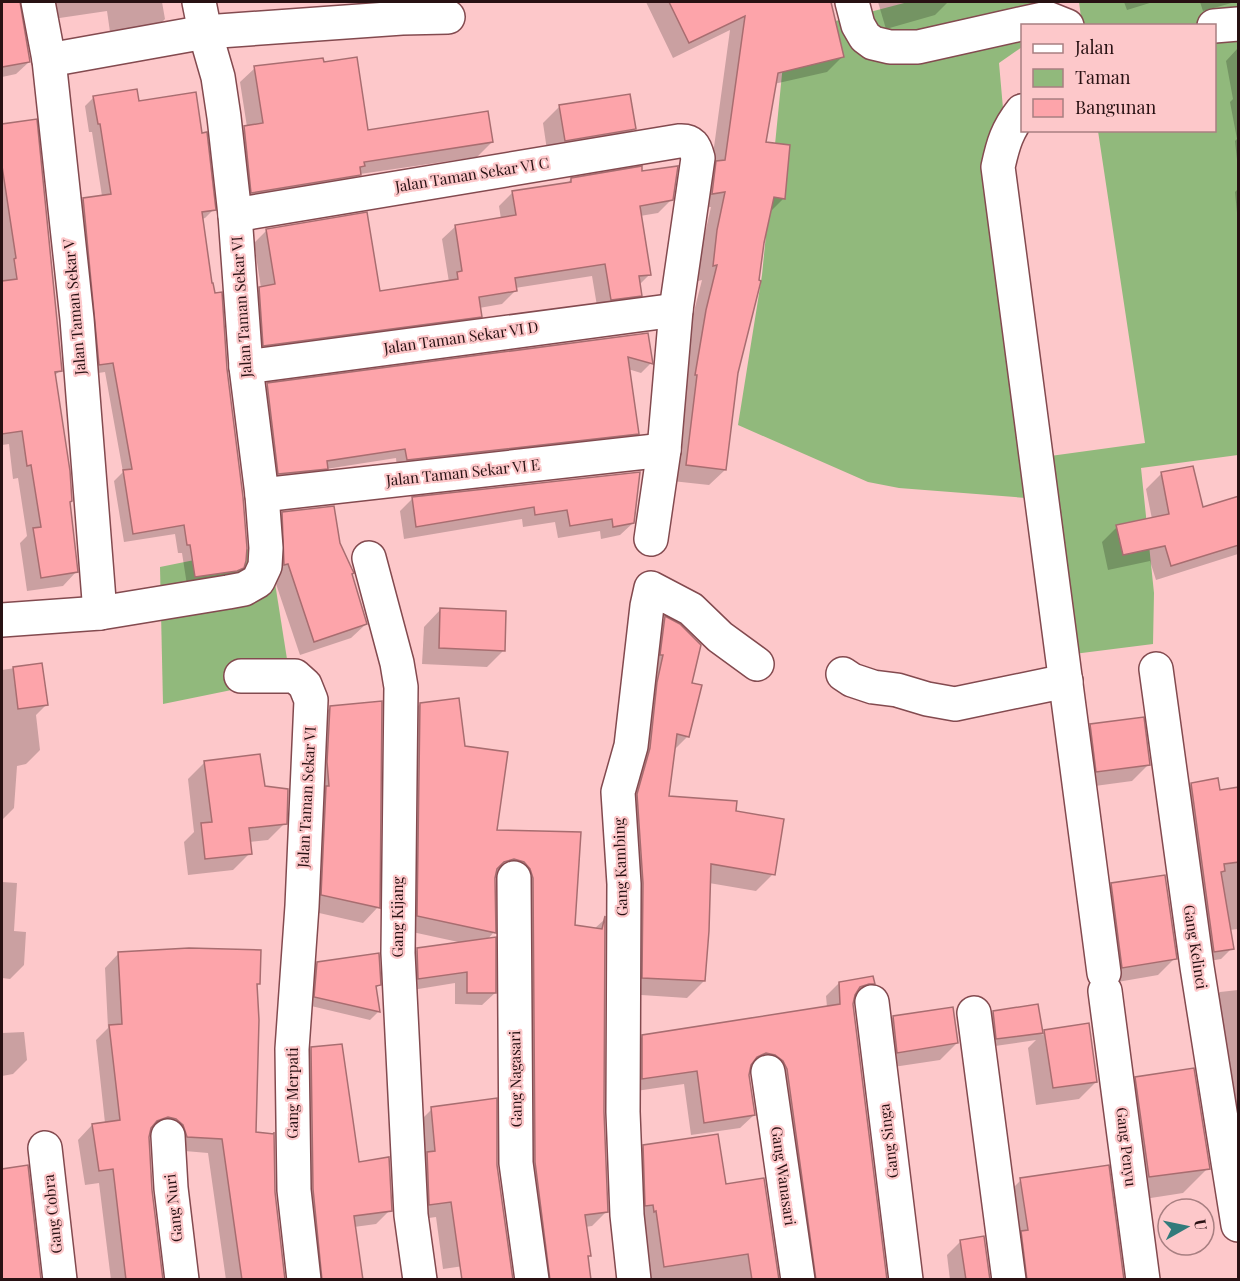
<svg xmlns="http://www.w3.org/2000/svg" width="1240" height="1281" font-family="'Playfair Display',serif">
  <rect width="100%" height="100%" fill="#fdc8ca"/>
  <g fill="#91b97c">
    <polygon points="908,2 1051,2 1050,22 1022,26 1022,47 999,63 1011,199 1043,457 1145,443 1098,131 1214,130 1214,26 1082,25 1079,2 1238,2 1238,455 1141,468 1154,593 1153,644 1058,656 1040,499 899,488 868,482 738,425 762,275 786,34"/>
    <polygon points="269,545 290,678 163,704 160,567"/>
  </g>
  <g fill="#0003">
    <polygon points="2,2 18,2 29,62 16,74 2,77"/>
    <polygon points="39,2 162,2 165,19 152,32 111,39 107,11 46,20"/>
    <polygon points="646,2 829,2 843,56 827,72 774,84 764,143 784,198 769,213 737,373 725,470 709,485 672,481 690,327 702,280 698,281 702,247 711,207 697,209 711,169 730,30 673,58"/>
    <polygon points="878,2 948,2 935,15 886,29"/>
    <polygon points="1124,2 1153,2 1127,10"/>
    <polygon points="1200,2 1235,2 1203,11"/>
    <polygon points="1238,48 1238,169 1235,141 1237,139 1230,102 1233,99 1226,61"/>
    <polygon points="255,68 367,132 492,142 477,157 360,174 345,189 237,207 230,142 247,127 240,82"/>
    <polygon points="94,97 138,103 214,209 205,218 202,219 242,567 233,576 187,585 182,553 178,553 175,534 124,542 114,481 123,472 105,372 91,374 74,208 83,199 102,196 92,132 89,132 85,106"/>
    <polygon points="560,106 634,129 617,146 548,157 543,123"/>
    <polygon points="35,121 61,370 54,376 76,572 63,586 27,591 20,543 27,536 18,478 13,479 9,444 2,445 2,126"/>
    <polygon points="641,173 671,200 658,213 640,216 650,274 639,285 640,295 627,308 598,312 592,276 515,288 515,291 502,304 479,308 481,316 467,329 251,358 247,301 261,288 254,243 267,230 378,293 449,282 442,239 456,226 501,219 499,206 512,193 567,184 571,179"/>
    <polygon points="1238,189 1238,223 1235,192"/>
    <polygon points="646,334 651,363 641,373 628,369 637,433 627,443 397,469 396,458 326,469 316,478 269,483 258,394 268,385"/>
    <polygon points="639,473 633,523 620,535 601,539 600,531 558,538 555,522 523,527 522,519 404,539 400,511 412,499"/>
    <polygon points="1161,474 1202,509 1238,498 1238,554 1156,580 1150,561 1108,570 1102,542 1117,527 1152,519 1146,489"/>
    <polygon points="283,513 338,544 350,574 366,624 351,638 300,655 274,578 268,528"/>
    <polygon points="441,609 504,650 487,667 422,664 424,627"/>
    <polygon points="665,618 690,684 688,736 673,751 667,797 773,874 756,891 709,883 704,981 687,998 626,994 620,812 648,635"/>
    <polygon points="41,664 46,705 36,715 40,750 26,764 17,766 14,808 3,819 2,824 2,670"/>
    <polygon points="420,704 463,747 495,832 580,834 573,926 594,929 604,920 603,1112 607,1211 592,1226 585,1227 591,1280 535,1280 499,873 495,874 494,932 487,940 495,993 482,1005 455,1004 455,983 406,991 405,962 418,949 463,943 403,930 406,719"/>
    <polygon points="330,708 378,907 363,923 306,910 314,723"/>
    <polygon points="1091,726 1149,764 1132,781 1080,788 1074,743"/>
    <polygon points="205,762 263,787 285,823 268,840 249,842 250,853 233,870 188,875 184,842 194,832 188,779"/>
    <polygon points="1191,784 1219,792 1238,788 1238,929 1229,930 1232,948 1221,959 1203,962 1181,795"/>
    <polygon points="2,882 17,883 14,931 26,932 24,965 10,979 2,978"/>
    <polygon points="1112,884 1175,958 1158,975 1106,984 1095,901"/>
    <polygon points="119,953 258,984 256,986 255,1133 274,1192 284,1280 226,1280 208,1153 173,1150 161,1133 151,1131 148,1137 151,1190 162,1280 111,1280 99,1183 85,1185 78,1140 92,1125 105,1123 96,1040 108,1028 105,968"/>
    <polygon points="318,963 379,985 375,989 378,1012 370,1020 307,1005 309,972"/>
    <polygon points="839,983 873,983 860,997 855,996 852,1004 886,1280 802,1280 761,1067 750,1066 748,1075 754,1115 740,1128 691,1135 684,1084 629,1092 629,1050 643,1036 827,1007 826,996"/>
    <polygon points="1238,990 1238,1103 1225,1105 1209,1003 1220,992"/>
    <polygon points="1037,1006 1042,1035 1045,1031 1096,1082 1079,1099 1036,1105 1028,1048 1036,1040 988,1047 985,1021 993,1012"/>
    <polygon points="893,1017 957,1043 940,1060 880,1069 876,1035"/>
    <polygon points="24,1032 27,1060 13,1074 2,1076 2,1033"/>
    <polygon points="312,1048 358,1163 390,1210 376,1224 354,1227 362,1280 307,1280 297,1063"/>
    <polygon points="1136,1079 1208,1168 1183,1193 1125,1202 1111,1104"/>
    <polygon points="432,1109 491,1262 443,1269 436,1217 414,1220 416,1125"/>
    <polygon points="644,1146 725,1186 777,1280 650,1280 630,1160"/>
    <polygon points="27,1167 40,1280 2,1280 2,1169"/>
    <polygon points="1021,1180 1123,1280 1012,1280 1007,1194"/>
    <polygon points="961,1241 989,1280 950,1280 947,1255"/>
  </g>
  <g fill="#fda4aa" stroke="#a86d70" stroke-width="1.5">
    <polygon points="2,2 20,2 30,62 2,67"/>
    <polygon points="669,2 831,2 844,57 778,73 766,142 790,145 785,199 774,197 764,243 759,280 761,281 738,373 726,470 686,465 697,375 695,375 706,310 717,265 713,266 717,230 725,192 712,194 716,161 725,160 745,16 689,43"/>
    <polygon points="357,57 368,130 488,111 493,142 364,162 365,166 360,167 361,175 251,193 244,126 263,123 254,66 323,58 324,62"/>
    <polygon points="137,89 139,101 196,92 202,133 207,132 216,210 202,212 212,283 213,283 215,293 222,292 227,369 243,497 247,548 246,561 244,568 237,571 195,577 190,545 187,545 184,525 133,534 123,470 132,469 113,363 99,365 83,198 111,194 100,124 98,124 93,96"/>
    <polygon points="630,94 636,129 565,141 559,105"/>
    <polygon points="37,119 62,371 55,372 70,471 72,501 70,502 78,572 41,578 33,528 41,527 31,465 27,466 22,431 2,434 2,281 17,279 14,259 16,258 2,166 2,124"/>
    <polygon points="642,166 642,171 678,166 673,200 640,206 651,275 639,276 642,296 611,300 605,264 515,278 517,291 479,297 482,317 263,346 259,287 275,284 266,229 367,212 380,291 458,279 457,272 462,271 455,225 516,215 512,191 571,182 571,178"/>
    <polygon points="648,333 653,364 628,357 639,434 407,460 405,449 327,461 328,469 278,474 267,383"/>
    <polygon points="1193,466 1203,507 1239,496 1239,545 1171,566 1165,546 1123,555 1116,525 1169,514 1161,472"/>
    <polygon points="640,472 634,523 613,527 612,519 570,526 567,510 535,515 534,507 416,527 412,497"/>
    <polygon points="334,506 340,543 352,569 354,573 352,574 367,624 314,642 288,564 284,565 282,512"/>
    <polygon points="440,608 506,611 505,651 439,648"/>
    <polygon points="665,616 680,624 701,645 692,683 702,685 689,737 677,734 669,796 737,801 736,811 784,819 775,875 711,864 709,931 705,981 642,978 643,883 637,794 650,748 657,682 663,655 660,655"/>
    <polygon points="42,663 48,705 18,709 13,667"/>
    <polygon points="459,698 465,746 508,752 497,830 581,832 575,925 602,929 605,916 604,1112 608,1212 585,1215 591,1256 588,1256 591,1280 550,1280 535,1162 533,878 530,869 524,862 514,859 504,862 497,869 495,878 496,933 417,916 420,703"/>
    <polygon points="382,701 380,908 321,895 326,786 329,786 327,762 330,706"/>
    <polygon points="1144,717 1150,765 1096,772 1090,724"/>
    <polygon points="260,754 265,786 288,789 287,824 249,828 252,854 205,859 201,823 212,822 204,761"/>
    <polygon points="1218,778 1220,790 1239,787 1239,862 1224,864 1225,871 1221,872 1234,949 1214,952 1191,783"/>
    <polygon points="1165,875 1177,959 1122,968 1111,883"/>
    <polygon points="496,937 496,993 467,993 467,972 418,979 417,948"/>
    <polygon points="189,948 261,950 260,984 257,984 259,1020 256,1132 274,1134 274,1132 275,1192 285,1280 242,1280 222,1139 187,1137 183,1125 176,1119 168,1117 157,1121 151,1128 149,1137 152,1190 163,1280 126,1280 113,1169 99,1171 92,1124 120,1120 109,1025 122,1024 118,952"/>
    <polygon points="379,953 381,985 376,986 380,1012 314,997 317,962"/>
    <polygon points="873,976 875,984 869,984 860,987 855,995 853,1004 887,1280 816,1280 787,1069 783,1061 775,1055 766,1053 757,1057 751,1065 749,1075 755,1115 704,1123 697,1071 642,1079 642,1035 840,1004 839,982"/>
    <polygon points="1038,1004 1043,1033 996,1039 993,1011"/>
    <polygon points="953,1007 958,1043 897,1053 893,1016"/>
    <polygon points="1089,1023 1097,1082 1053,1088 1044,1030"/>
    <polygon points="342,1044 359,1162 389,1157 392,1211 354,1216 363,1280 322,1280 313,1189 311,1047"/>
    <polygon points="1194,1068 1210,1169 1149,1177 1135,1077"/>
    <polygon points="497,1098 497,1165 513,1280 462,1280 451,1202 429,1205 427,1152 435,1151 431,1107"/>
    <polygon points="718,1134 726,1184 764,1178 779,1280 752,1280 748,1254 664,1267 656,1211 654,1212 653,1205 645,1206 643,1145"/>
    <polygon points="28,1165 41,1280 2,1280 2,1169"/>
    <polygon points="1109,1165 1124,1280 1027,1280 1021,1231 1028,1230 1020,1178"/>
    <polygon points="984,1236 990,1280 966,1280 960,1240"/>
  </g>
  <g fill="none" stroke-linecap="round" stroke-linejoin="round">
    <defs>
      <g id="minor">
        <polyline points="38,2 49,60 77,319 100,613"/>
        <polyline points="852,2 858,25 865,37 873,43 890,47 918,47 1047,18 1067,26"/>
        <polyline points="1214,26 1238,24"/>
        <polyline points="49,60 205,32 402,18 448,17"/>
        <path d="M1022 111C1007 130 1003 144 998 167L1104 973"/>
        <path d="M235 215 679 141C692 140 695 146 698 158L676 310 664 450 651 539"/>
        <polyline points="246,367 676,310"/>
        <polyline points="262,495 664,450"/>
        <polyline points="369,558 397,663 401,687 398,953 411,1215 420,1280"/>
        <polyline points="2,620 100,613 228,592 244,589 258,581 265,566 266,548 262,495 246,367 235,215 224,117 218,77 205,32 199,2"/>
        <polyline points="1156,669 1197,967 1238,1225"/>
        <polyline points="843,674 852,680 873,687 897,690 927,699 955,704 1066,681"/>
        <polyline points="241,676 295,676 305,685 311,700 302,906 292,1049 294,1190 304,1280"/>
        <polyline points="514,878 516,1163 532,1280"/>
        <polyline points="1105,991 1143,1280"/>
        <polyline points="872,1002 906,1280"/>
        <polyline points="974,1013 1009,1280"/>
        <polyline points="768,1072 798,1280"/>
        <polyline points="168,1136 171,1188 182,1280"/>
        <polyline points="45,1148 60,1280"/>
        <polyline points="634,1280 627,1215 623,1112 624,884 618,792 631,746 647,606 651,588 691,609 720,637 757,664"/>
      </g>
    </defs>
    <use href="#minor" stroke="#834a4f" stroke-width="36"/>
    <use href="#minor" stroke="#fff" stroke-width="33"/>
  </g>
  <g text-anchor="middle" stroke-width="4.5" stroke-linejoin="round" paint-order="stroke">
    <g font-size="15" fill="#281113" stroke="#fdc8ca">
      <text transform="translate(472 175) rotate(-9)" y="5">Jalan Taman Sekar VI C</text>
      <text transform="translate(75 307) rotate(-95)" y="5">Jalan Taman Sekar V</text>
      <text transform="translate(242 307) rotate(-94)" y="5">Jalan Taman Sekar VI</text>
      <text transform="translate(461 338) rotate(-8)" y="5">Jalan Taman Sekar VI D</text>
      <text transform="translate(463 473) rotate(-6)" y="5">Jalan Taman Sekar VI E</text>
      <text transform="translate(307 797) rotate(-87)" y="5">Jalan Taman Sekar VI</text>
      <text transform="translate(621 867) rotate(-92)" y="5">Gang Kambing</text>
      <text transform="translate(398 917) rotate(-90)" y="5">Gang Kijang</text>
      <text transform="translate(1195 947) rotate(81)" y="5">Gang Kelinci</text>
      <text transform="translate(516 1079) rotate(-91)" y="5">Gang Nagasari</text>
      <text transform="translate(293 1093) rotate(-90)" y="5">Gang Merpati</text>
      <text transform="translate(889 1141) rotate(-97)" y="5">Gang Singa</text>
      <text transform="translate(1126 1147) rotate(83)" y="5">Gang Penyu</text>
      <text transform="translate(783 1176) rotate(82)" y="5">Gang Wanasari</text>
      <text transform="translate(174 1208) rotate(-96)" y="5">Gang Nuri</text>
      <text transform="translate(53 1214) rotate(-96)" y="5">Gang Cobra</text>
    </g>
  </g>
  <rect width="1240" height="1281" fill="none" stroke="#281113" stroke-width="6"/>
  <rect x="1021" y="24" width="195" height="108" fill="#fdc8ca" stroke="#a87f81" stroke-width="1.5"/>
  <rect x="1033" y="44" width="30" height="9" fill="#ffffff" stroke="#a87f81" stroke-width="1.5"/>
  <text x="1075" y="54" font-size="18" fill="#281113">Jalan</text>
  <rect x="1033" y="69" width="30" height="18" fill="#91b97c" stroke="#a87f81" stroke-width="1.5"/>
  <text x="1075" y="84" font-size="18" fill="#281113">Taman</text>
  <rect x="1033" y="99" width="30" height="18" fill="#fda4aa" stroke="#a87f81" stroke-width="1.5"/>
  <text x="1075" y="114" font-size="18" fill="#281113">Bangunan</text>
  <g transform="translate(1186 1227) rotate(81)"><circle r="28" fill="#fdc8ca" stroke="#a87f81" stroke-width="1.5"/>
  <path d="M0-4.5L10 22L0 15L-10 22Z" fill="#327b7b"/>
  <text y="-9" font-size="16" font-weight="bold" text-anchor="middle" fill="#281113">U</text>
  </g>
</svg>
